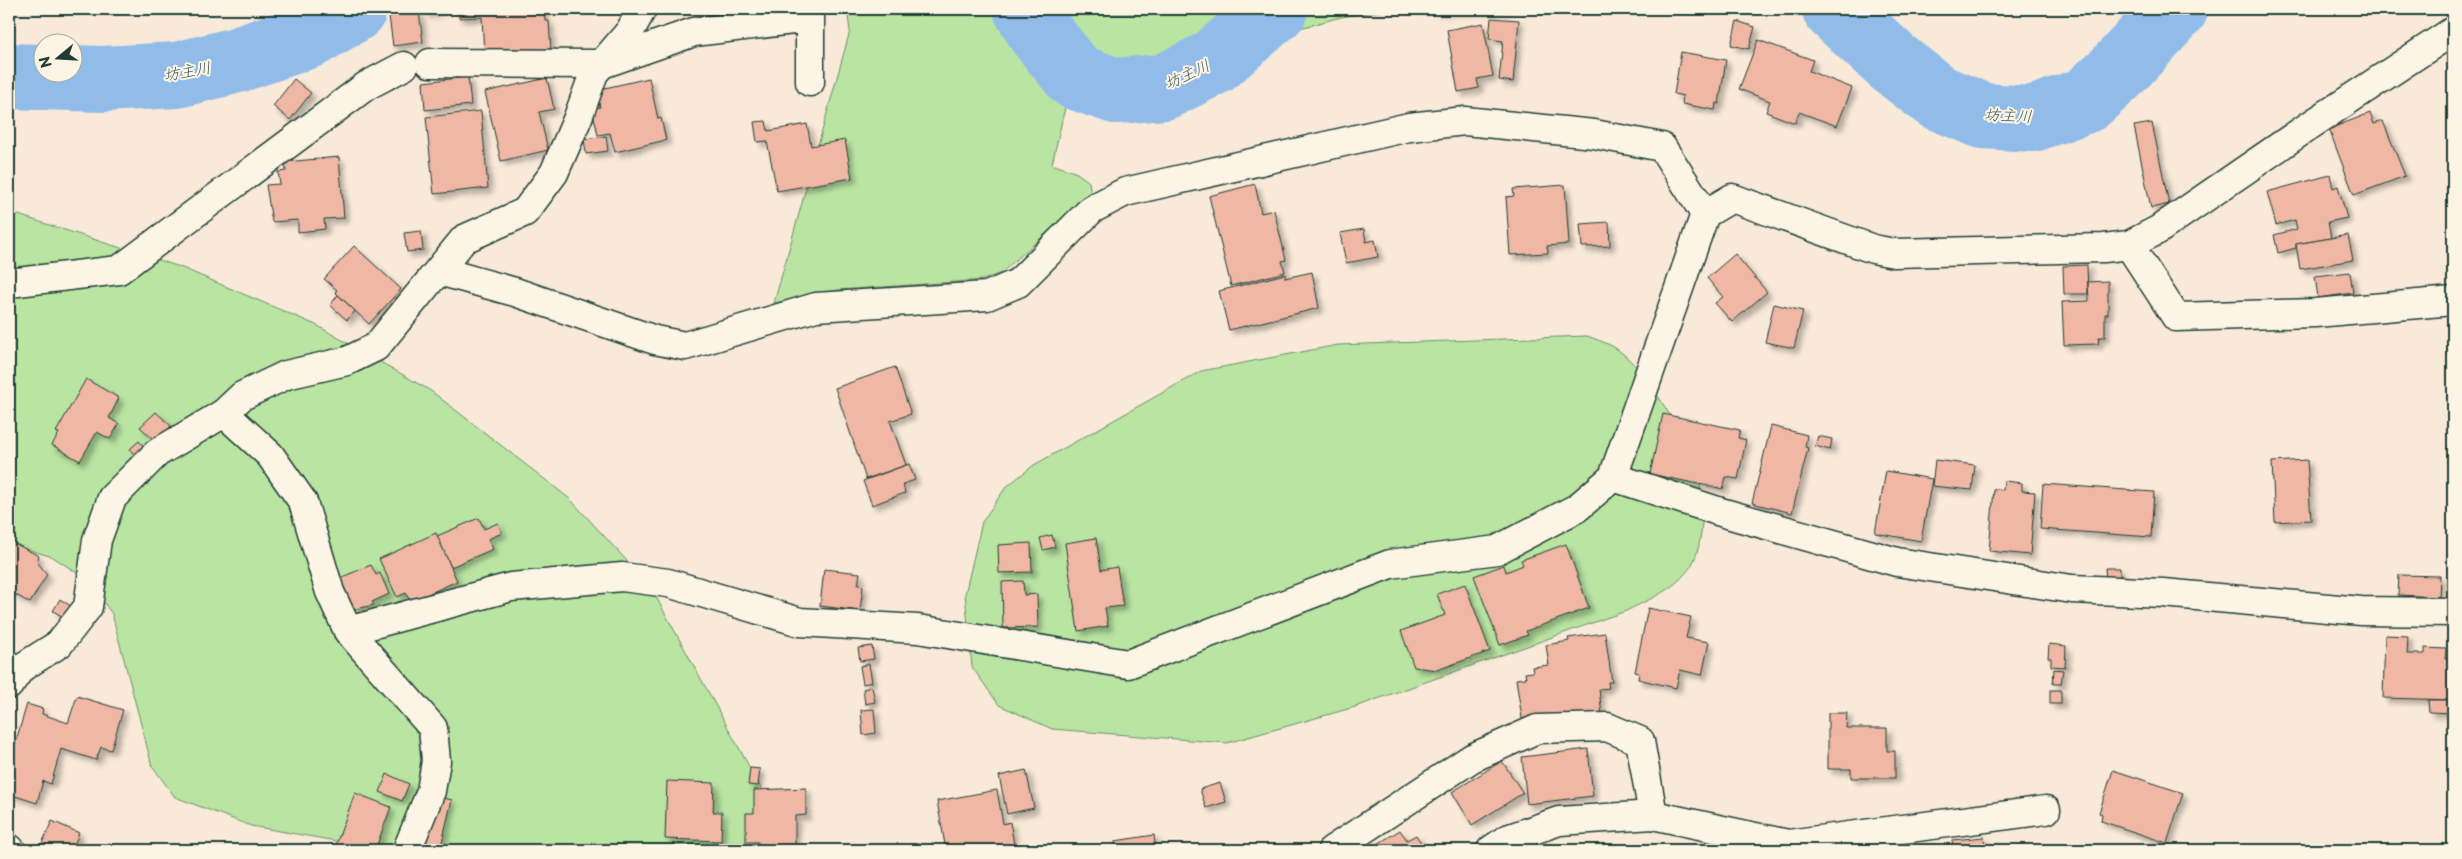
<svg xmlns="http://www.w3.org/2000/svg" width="2462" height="859" font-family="'Playpen Sans','Klee One',sans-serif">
  <defs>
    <filter id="shadow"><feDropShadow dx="4.5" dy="4.5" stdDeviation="2.5" flood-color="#0004"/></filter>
  </defs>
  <rect width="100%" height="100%" fill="#f9e9d8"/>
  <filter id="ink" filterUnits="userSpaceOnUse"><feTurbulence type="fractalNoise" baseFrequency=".02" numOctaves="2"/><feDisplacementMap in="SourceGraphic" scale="10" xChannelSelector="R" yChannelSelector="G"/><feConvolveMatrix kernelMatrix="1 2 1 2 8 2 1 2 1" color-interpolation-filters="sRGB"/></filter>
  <g filter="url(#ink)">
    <g fill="#b9e4a2" stroke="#6c906b">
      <polygon points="847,9 1392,9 1341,17 1300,28 1235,76 1196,92 1111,104 1067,99 1052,164 1077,173 1089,182 1091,194 1001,273 983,280 838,290 774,303 850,31"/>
      <polygon points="9,212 180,267 316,325 431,391 570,499 650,586 795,850 387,850 251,826 175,797 152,766 112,614 89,581 53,557 9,544"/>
      <path d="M1587 336C1595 339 1604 342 1612 346 1646 365 1687 440 1698 477 1705 499 1704 546 1691 566 1676 589 1650 599 1626 611L1355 707 1227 743 1052 729 999 705 972 667 965 594 982 522 1006 487 1034 465 1201 371 1338 345Z"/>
    </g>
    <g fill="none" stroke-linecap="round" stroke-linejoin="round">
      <g stroke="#91bcea" stroke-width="66">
        <polyline points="1026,9 1041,34 1076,77 1116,91 1164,87 1214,62 1275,9"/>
        <polyline points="1835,9 1892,62 1937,97 1983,116 2032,119 2086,100 2116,73 2175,9"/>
        <polyline points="9,76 103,79 177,75 237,60 310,35 354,9"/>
      </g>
    </g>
    <g fill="#efb7a4" stroke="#1f3d34" filter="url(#shadow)">
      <polygon points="424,9 443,9 426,14"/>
      <polygon points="458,9 544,9 545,21 549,21 551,51 484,55 482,17 459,18"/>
      <polygon points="1435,9 1505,9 1435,11"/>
      <polygon points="419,12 423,42 393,46 389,16"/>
      <polygon points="1491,18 1519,20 1513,82 1499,80 1503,41 1489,39"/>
      <polygon points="1737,21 1755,27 1749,49 1731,45"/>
      <polygon points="1483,23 1493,76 1477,79 1479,88 1458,92 1447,30"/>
      <polygon points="1758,40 1813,60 1809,71 1852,88 1837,126 1799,112 1795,123 1766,112 1770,101 1739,89"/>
      <polygon points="1681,52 1726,60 1719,104 1716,103 1715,110 1682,104 1683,96 1674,94"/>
      <polygon points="468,77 471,105 425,110 423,82"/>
      <polygon points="547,78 554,109 539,112 548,150 501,161 485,92"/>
      <polygon points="649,78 658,119 661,118 666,140 615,152 610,133 598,135 592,109 600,107 596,90"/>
      <polygon points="294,79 311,93 290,120 273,106"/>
      <polygon points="481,111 488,188 434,194 426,117"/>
      <polygon points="2370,113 2374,124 2383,121 2405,176 2354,195 2329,129"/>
      <polygon points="766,121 768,131 807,124 811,146 845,140 852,178 777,191 767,141 757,142 754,122"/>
      <polygon points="2152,123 2169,204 2151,208 2134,126"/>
      <polygon points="606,136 608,151 586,154 584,139"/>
      <polygon points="339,157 344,218 324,219 325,229 298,232 298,220 272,222 266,185 280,184 278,172 286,171 285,162"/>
      <polygon points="2330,175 2333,188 2338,186 2347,218 2328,222 2331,238 2296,244 2296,248 2278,253 2274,235 2297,229 2295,220 2276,225 2267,192"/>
      <polygon points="1255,184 1261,213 1274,210 1286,260 1282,261 1285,272 1231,286 1209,196"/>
      <polygon points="1565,185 1569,244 1547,246 1548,253 1510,255 1506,197 1514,196 1513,189"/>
      <polygon points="1609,222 1610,246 1582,247 1580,224"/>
      <polygon points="1364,229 1366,242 1375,240 1378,257 1346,263 1340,233"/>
      <polygon points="421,231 423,250 407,252 404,233"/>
      <polygon points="2348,235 2353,260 2300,269 2296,244"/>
      <polygon points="354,246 401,289 369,324 335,292 337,290 324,279"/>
      <polygon points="1735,254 1767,292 1732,322 1715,303 1723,297 1707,278"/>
      <polygon points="2087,265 2088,294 2064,294 2063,266"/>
      <polygon points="1312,272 1319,308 1229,330 1219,291 1285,274 1285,278"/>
      <polygon points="2350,272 2353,293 2318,298 2315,276"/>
      <polygon points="2108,281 2108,314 2105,314 2105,337 2099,337 2098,344 2064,345 2062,302 2089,301 2088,282"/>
      <polygon points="338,295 355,311 347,320 330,305"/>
      <polygon points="1774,304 1803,311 1794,348 1765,342"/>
      <polygon points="895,367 911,414 890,421 906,465 866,479 835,388"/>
      <polygon points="86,379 119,398 109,418 119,424 110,439 97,432 80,461 52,445 59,433 56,432"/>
      <polygon points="156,412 171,426 156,442 140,427"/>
      <polygon points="1663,414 1740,430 1738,438 1746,440 1738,479 1726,477 1723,489 1650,474"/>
      <polygon points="1771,426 1807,435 1805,447 1808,448 1792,513 1752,503"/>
      <polygon points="1818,436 1832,439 1830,450 1815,446"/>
      <polygon points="139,441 147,451 137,459 130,449"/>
      <polygon points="1935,460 1975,465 1972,490 1932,486"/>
      <polygon points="2307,460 2311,520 2275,522 2272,462"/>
      <polygon points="909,464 915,480 903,484 905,493 872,505 863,481"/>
      <polygon points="1886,471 1932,479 1921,541 1875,533"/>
      <polygon points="2004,481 2022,483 2022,491 2035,492 2030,555 1989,551 1994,489 2003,490"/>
      <polygon points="2043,484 2154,492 2151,537 2040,529"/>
      <polygon points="479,518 484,529 498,523 502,533 488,539 493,549 451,567 437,536"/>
      <polygon points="436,533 457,581 410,602 406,593 397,597 379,559"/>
      <polygon points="1052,535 1055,547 1043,550 1040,538"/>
      <polygon points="1096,538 1101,570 1117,567 1123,606 1105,608 1108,626 1078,631 1065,543"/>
      <polygon points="10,541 39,556 37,562 47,574 30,603 9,591"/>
      <polygon points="1031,543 1032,572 999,573 998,545"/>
      <polygon points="1566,544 1589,608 1526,631 1528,635 1500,645 1474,576 1504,565 1506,572 1523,565 1521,560"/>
      <polygon points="371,565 376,575 380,573 389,594 372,602 374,605 356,609 342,598 335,580"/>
      <polygon points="2105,568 2120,568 2120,579 2106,579"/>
      <polygon points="824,569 860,573 858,585 863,586 860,611 820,606"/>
      <polygon points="2399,575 2440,576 2439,597 2398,595"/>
      <polygon points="1023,581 1024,595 1037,594 1038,627 1003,628 1002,582"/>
      <polygon points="1465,584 1490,651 1437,670 1414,667 1401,631 1445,615 1437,594"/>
      <polygon points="60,599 72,607 65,618 53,611"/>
      <polygon points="1648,608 1691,617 1686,638 1709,642 1702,675 1680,670 1676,688 1638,679 1639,673 1635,672"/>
      <polygon points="1605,633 1612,682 1608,682 1609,688 1599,689 1602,715 1523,725 1516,679 1526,678 1525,673 1533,672 1532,667 1549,665 1546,645 1569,641 1568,638"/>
      <polygon points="2385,635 2408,636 2407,654 2425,654 2425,648 2446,649 2445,659 2453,659 2453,700 2383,698"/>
      <polygon points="2049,644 2066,646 2065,667 2051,666 2051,658 2048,658"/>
      <polygon points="872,646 874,659 860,661 858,648"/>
      <polygon points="869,664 872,682 863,684 860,666"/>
      <polygon points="2054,669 2063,670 2061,684 2053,684"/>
      <polygon points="872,687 875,702 865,704 863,689"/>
      <rect x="2050" y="690" width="11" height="14"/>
      <polygon points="77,696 123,710 111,750 101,747 96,760 61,749 51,784 43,781 37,803 9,794 9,764 27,704 43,709 42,714 68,723"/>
      <polygon points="2428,700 2453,700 2453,713 2429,712"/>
      <polygon points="874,709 876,733 863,735 861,710"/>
      <polygon points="1828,713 1847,713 1846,728 1887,728 1887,751 1895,751 1895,778 1851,778 1851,769 1828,769"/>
      <polygon points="1588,749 1593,796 1527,804 1522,757"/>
      <polygon points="1502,761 1523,793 1472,825 1452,792"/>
      <polygon points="750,768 760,769 758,786 748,785"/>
      <polygon points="1026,770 1034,808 1007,814 999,776"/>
      <polygon points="2113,770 2183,793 2167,843 2101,821 2102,814 2099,813"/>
      <polygon points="387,774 409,784 402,801 380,792"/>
      <polygon points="667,781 714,783 713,812 722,812 721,841 665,839"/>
      <polygon points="1220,783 1226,802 1206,808 1200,789"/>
      <polygon points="806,788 806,815 795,816 795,845 803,845 803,850 759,850 758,842 746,842 746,813 754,813 754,790"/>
      <polygon points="997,790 1003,824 1010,822 1015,850 946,850 937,801"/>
      <polygon points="355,793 391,807 375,850 334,850"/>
      <polygon points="436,796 452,800 441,846 424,842"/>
      <polygon points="52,821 79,833 72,850 39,850"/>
      <polygon points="1400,830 1407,840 1416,835 1426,850 1368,850"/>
      <polygon points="1154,835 1156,850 1116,850 1115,841"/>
      <polygon points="1984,837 1985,846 1998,846 1998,850 1953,850 1952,840"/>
      <polygon points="421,842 441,848 440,850 418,850"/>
      <polygon points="1095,845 1095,850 1050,850"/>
      <polygon points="661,846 718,848 718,850 660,850"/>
    </g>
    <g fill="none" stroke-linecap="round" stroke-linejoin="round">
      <defs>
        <g id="minor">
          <polyline points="430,63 602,64 694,32 810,18 810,82"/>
          <polyline points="2129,245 2176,317 2315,313 2453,301"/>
          <polyline points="439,271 515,292 655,340 685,346 816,307 987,296 1018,283 1092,209 1125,192 1409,127 1465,121 1594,134 1662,147 1705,214"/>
          <polyline points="9,283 119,270 366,86 404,66"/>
          <polyline points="224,413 270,455 303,502 330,592 348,631 511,587 622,577 668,583 800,622 918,629 1128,664 1390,564 1497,550 1577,508 1613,477 1705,214 1732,198 1873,249 1894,253 2104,248 2129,245 2158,230 2312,124 2453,31"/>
          <polyline points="1613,477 1724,513 1897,562 2072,589 2163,593 2361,611 2453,612"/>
          <polyline points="348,631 433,728 436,761 431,791 407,850"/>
          <polyline points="9,685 21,668 59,644 88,607 97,540 112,498 157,453 224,413 242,396 286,375 347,361 376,347 464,239 525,212 554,173 577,120 594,73 630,31 642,9"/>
          <polyline points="9,848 11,850"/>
          <polyline points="1332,850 1472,758 1537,729 1607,727 1640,741 1653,815"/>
          <polyline points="1491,850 1507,839 1559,821 1653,815 1788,844 2046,810"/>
        </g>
      </defs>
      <use href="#minor" stroke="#1f3d34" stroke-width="31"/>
      <use href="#minor" stroke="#fcf5e5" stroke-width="28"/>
    </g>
  </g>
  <g text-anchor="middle" stroke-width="4" stroke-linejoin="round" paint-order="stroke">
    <g font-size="16" font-style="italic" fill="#3c5d62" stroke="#fcf5e5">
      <text transform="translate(187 71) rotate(-10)" y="6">坊主川</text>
      <text transform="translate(1187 74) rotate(-25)" y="6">坊主川</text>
      <text transform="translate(2008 115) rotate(3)" y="6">坊主川</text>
    </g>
  </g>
  <rect width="2462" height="859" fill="none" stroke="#fcf5e5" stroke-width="30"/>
  <rect x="15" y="15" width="2432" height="829" fill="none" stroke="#1f3d34" stroke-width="2" filter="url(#ink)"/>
  <g transform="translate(58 58) rotate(252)"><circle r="24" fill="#fcf5e5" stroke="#a4ab9e"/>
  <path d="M0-4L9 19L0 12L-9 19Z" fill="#1f3d34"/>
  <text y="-8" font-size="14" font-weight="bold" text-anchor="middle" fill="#1f3d34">N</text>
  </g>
</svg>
